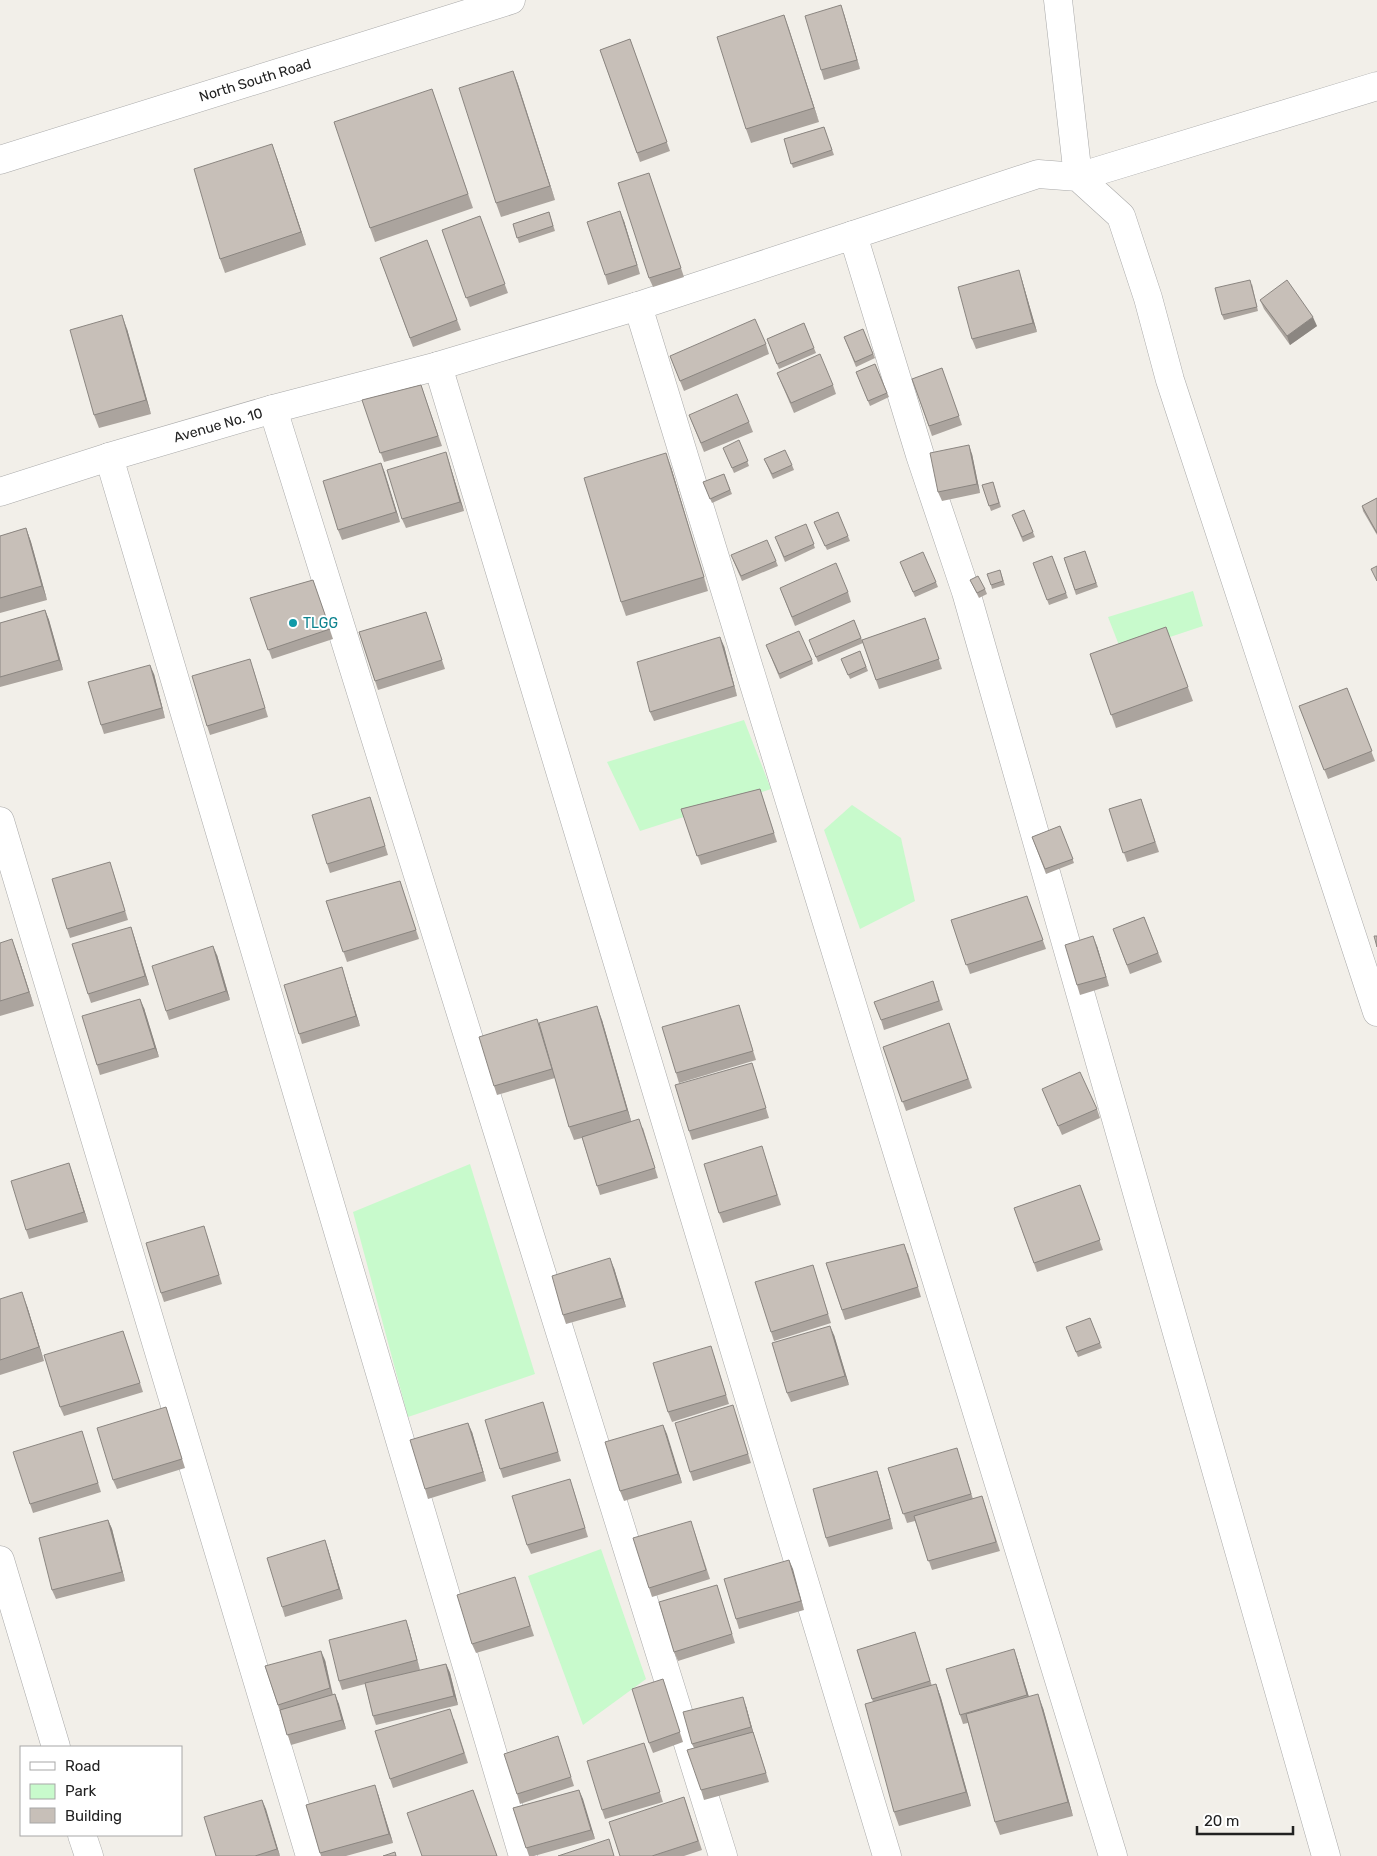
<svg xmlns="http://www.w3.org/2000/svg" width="1377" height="1856" font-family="Rubik,sans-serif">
  <rect width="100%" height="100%" fill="#f2efe9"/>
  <g fill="#c8facc">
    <polygon points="1193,591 1203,626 1122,653 1108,617"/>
    <polygon points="744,720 771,789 640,831 607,762"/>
    <polygon points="852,805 901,838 915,901 860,929 824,830"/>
    <polygon points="470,1164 535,1374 408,1417 353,1212"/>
    <polygon points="601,1549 646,1679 583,1725 528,1576"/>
  </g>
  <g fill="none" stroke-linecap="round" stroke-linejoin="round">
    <defs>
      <g id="street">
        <polyline points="1058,0 1078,177 1377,86"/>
        <polyline points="0,160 511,0"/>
        <polyline points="853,235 1038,174 1078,177 1121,216 1148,298 1170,380 1377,1012"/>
        <polyline points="638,306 1113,1856"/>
        <polyline points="438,366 887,1856"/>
        <polyline points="273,409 723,1856"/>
        <polyline points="109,457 523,1856"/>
        <polyline points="0,492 109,457 273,409 438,366 638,306 853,235 920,455 966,592 1326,1856"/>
        <polyline points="0,821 310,1856"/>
        <polyline points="0,1560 56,1747"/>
        <polyline points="82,1835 89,1856"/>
      </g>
    </defs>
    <use href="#street" stroke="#a9a9a9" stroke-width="29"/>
    <use href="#street" stroke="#fff" stroke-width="28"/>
  </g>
  <g fill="#aba49e">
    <polygon points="844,14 860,69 824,80 821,70"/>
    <polygon points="784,15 819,122 751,143 746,129"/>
    <polygon points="630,39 670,151 640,162 600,50"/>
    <polygon points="513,71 555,200 501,217 496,203"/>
    <polygon points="432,89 473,208 375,242 370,228"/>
    <polygon points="824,127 834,155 793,168 784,139"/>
    <polygon points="277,158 306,245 225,273 220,259"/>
    <polygon points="649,173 684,277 653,287 649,278"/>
    <polygon points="549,212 555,231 519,243 513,224"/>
    <polygon points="480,216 508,293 470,307 442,230"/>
    <polygon points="624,221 640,274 608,285 605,275"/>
    <polygon points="427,240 461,330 413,347 380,258"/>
    <polygon points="1022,280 1037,332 976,349 972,339"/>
    <polygon points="1252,284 1258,311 1224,320 1222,315"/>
    <polygon points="1260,300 1317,326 1290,345 1264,309"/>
    <polygon points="804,323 816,353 779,369 767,339"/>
    <polygon points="127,329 151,414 99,428 94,415"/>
    <polygon points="863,329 875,358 856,367 844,337"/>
    <polygon points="766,344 769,354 684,391 670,356"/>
    <polygon points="875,364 889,397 870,406 856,372"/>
    <polygon points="942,368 962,425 932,436 912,379"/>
    <polygon points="777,373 833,385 836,394 794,413"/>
    <polygon points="421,385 442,446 384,462 362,400"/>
    <polygon points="689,415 749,422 753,432 704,452"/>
    <polygon points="739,440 749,466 734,473 725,452"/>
    <polygon points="446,452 464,511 406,528 402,519"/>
    <polygon points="972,454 980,493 942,501 938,492"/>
    <polygon points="764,459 792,465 794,470 773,479"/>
    <polygon points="381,463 400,522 342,540 338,530"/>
    <polygon points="671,467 708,591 626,616 621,602"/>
    <polygon points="724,474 732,494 712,503 703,482"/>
    <polygon points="993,482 1001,507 991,511 982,485"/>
    <polygon points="1377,498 1377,535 1363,511 1362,506"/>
    <polygon points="1024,510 1035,537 1023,542 1014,520"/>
    <polygon points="838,512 850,541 827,550 814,522"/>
    <polygon points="806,524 815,548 785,562 777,542"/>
    <polygon points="26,528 31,542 47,600 0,613 0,536"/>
    <polygon points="1085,551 1098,587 1076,595 1064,558"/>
    <polygon points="1052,556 1068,598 1049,605 1033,563"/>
    <polygon points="733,560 776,561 778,566 742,581"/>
    <polygon points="902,567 936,582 938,587 915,597"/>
    <polygon points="1000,570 1005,585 992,589 991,585"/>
    <polygon points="313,580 333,639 272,659 250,598"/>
    <polygon points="970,580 985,589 987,594 979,598"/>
    <polygon points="780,588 848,592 851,602 795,626"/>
    <polygon points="45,610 49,620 63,670 0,687 0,623"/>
    <polygon points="426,612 445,669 378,690 359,632"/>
    <polygon points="925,618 942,669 879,689 863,643 818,662 809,640 854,620 862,640"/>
    <polygon points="1166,627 1193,701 1116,728 1090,654"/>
    <polygon points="724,646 737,696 654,721 650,712"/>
    <polygon points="768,650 812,660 813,664 780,679"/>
    <polygon points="860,651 868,671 850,679 841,659"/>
    <polygon points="253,668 268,717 210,735 207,726"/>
    <polygon points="154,674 165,718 104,734 101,725"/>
    <polygon points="1347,688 1375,761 1328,779 1299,706"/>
    <polygon points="760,789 777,842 701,865 681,809"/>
    <polygon points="1141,799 1159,852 1127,862 1109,809"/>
    <polygon points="373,806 388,855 330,873 327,864"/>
    <polygon points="1060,826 1074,863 1046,874 1032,837"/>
    <polygon points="113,871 128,920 70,938 67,929"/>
    <polygon points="400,881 419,939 347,962 326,901"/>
    <polygon points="1027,896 1046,949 970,974 951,920"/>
    <polygon points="1144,917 1162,962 1130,974 1113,929"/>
    <polygon points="131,927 149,985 91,1003 88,994"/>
    <polygon points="0,943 17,953 34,1006 0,1016"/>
    <polygon points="1097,946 1109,986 1080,995 1077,985"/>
    <polygon points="217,955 230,1000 169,1020 166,1011"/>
    <polygon points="345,977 360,1026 302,1044 299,1034"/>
    <polygon points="933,981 943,1010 884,1030 881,1020"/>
    <polygon points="739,1005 756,1060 679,1083 676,1073"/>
    <polygon points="144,1008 159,1057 100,1075 97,1065"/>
    <polygon points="537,1019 540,1029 602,1020 631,1121 643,1128 658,1178 600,1195 582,1138 574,1140 569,1127 555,1078 497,1095 494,1086"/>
    <polygon points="949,1023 972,1088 906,1111 883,1047"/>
    <polygon points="752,1063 769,1118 692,1140 689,1131"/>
    <polygon points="1042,1089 1097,1109 1100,1118 1062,1135"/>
    <polygon points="765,1156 781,1205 723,1223 719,1213"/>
    <polygon points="72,1172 88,1222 29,1239 26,1230"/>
    <polygon points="1080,1185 1103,1250 1037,1272 1014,1208"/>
    <polygon points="207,1235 222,1284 164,1302 161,1293"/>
    <polygon points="908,1253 921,1297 845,1320 826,1263"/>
    <polygon points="813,1265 831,1323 774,1341 771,1332"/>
    <polygon points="614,1268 626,1307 566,1324 563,1315"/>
    <polygon points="0,1299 27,1306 44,1361 0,1375"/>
    <polygon points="1090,1318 1102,1348 1078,1357 1066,1327"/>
    <polygon points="123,1331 143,1392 64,1416 60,1407"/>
    <polygon points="834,1335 849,1385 791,1402 787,1393"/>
    <polygon points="714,1355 729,1404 672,1422 668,1412"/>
    <polygon points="166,1407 185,1468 117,1489 113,1480"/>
    <polygon points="546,1412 561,1461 503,1478 500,1469"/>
    <polygon points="736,1414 751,1463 693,1481 690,1472"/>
    <polygon points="663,1425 682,1483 624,1501 620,1491"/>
    <polygon points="82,1431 101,1492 33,1513 30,1504"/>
    <polygon points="472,1432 486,1481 428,1499 425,1489"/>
    <polygon points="960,1458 973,1499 982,1496 1000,1551 932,1570 915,1521 907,1523 888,1468"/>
    <polygon points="877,1471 880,1480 893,1529 829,1547 826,1538"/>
    <polygon points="573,1488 588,1537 531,1554 527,1545"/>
    <polygon points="108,1520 112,1529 125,1581 56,1599 52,1590"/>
    <polygon points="694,1530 710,1579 652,1597 649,1588"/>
    <polygon points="328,1549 343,1599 285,1617 282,1607"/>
    <polygon points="789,1560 804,1610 739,1629 736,1619"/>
    <polygon points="717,1585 735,1643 678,1661 674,1652"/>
    <polygon points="518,1587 534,1636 476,1653 472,1644"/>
    <polygon points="409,1629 420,1670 402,1675 446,1664 450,1673 458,1705 376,1725 373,1716 365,1684 342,1690 339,1681"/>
    <polygon points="915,1632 932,1686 936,1684 941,1698 971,1806 899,1826 894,1812 873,1702 857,1650"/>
    <polygon points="1017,1658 1029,1697 1043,1708 1073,1816 1000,1835 995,1822 968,1723 963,1724 960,1715"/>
    <polygon points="325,1660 333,1695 335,1694 346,1729 291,1745 265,1666"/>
    <polygon points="663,1679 683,1742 653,1753 649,1743"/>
    <polygon points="746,1706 754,1735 769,1782 704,1800 701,1790 694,1748 692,1744"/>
    <polygon points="454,1719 468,1763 393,1788 390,1779"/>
    <polygon points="644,1743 663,1802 605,1819 602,1810"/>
    <polygon points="561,1745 574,1786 520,1804 517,1794"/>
    <polygon points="579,1790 595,1839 534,1856 529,1856 513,1808"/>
    <polygon points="378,1794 393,1843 346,1856 321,1856 306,1805"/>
    <polygon points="684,1797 702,1850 684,1856 620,1856"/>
    <polygon points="262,1800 280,1856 216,1856"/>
  </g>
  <g fill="#8b8681">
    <polygon points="841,5 844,14 860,69 857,60"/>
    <polygon points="784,15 789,29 819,122 814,108"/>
    <polygon points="513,71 518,84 555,200 550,186"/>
    <polygon points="272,144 277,158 306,245 301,232"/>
    <polygon points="620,211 624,221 640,274 637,265"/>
    <polygon points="1019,270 1022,280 1037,332 1033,323"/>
    <polygon points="122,315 127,329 151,414 146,400"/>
    <polygon points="1313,317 1317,326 1290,345 1287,336"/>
    <polygon points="969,445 972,454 980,493 977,484"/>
    <polygon points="446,452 449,462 464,511 460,502"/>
    <polygon points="666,453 671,467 708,591 704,577"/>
    <polygon points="381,463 385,473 400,522 396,512"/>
    <polygon points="26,528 31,542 47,600 42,586"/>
    <polygon points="45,610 49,620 63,670 59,660"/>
    <polygon points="720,637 724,646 737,696 734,686"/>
    <polygon points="150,665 154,674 165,718 162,708"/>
    <polygon points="131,927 134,936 149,985 145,976"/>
    <polygon points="1093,936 1097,946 1109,986 1106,977"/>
    <polygon points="12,939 17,953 34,1006 29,992"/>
    <polygon points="213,946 217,955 230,1000 226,991"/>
    <polygon points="342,967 345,977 360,1026 356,1016"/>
    <polygon points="140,999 144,1008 159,1057 155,1048"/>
    <polygon points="597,1006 602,1020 632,1124 627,1110"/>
    <polygon points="69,1163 72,1172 88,1222 84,1212"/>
    <polygon points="610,1258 614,1268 626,1307 622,1298"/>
    <polygon points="22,1292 27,1306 44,1361 39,1347"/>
    <polygon points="830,1326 834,1335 849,1385 845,1376"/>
    <polygon points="468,1423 472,1432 486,1481 483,1472"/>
    <polygon points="663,1425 667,1434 682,1483 678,1474"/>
    <polygon points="877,1471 880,1480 893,1529 890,1519"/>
    <polygon points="108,1520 112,1529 125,1581 122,1572"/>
    <polygon points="325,1540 328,1549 343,1599 339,1589"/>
    <polygon points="789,1560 793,1569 804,1610 801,1601"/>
    <polygon points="406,1620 409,1629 420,1670 417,1660"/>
    <polygon points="1014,1649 1017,1658 1031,1704 1027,1695"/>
    <polygon points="321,1651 325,1660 333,1698 330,1688"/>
    <polygon points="446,1664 450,1673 458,1705 454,1696"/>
    <polygon points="936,1684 941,1698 971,1806 966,1792"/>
    <polygon points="335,1694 339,1704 346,1729 342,1720"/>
    <polygon points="1038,1694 1043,1708 1073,1816 1068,1802"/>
    <polygon points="743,1697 746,1706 754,1735 769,1782 751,1727"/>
    <polygon points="375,1785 378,1794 393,1843 389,1834"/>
    <polygon points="579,1790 583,1799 595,1839 591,1830"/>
    <polygon points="262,1800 266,1809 280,1856 277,1849"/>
  </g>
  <g fill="#c7bfb8" stroke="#8b8681">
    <polygon points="841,5 857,60 821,70 805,16"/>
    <polygon points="784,15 814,108 746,129 717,37"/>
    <polygon points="630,39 667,142 637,153 600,50"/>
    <polygon points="513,71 550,186 496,203 459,88"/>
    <polygon points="432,89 468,194 370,228 334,122"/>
    <polygon points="824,127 832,150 791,164 784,139"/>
    <polygon points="272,144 301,232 220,259 194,169"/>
    <polygon points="649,173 681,268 649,278 618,183"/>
    <polygon points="620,211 637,265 605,275 587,222"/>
    <polygon points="549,212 553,226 517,238 513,224"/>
    <polygon points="480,216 505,284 466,298 442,230"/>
    <polygon points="427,240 457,320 410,338 380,258"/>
    <polygon points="1019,270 1033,323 972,339 958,287"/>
    <polygon points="1250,280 1257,307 1222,315 1215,288"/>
    <polygon points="1287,280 1313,317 1287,336 1260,300"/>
    <polygon points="122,315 146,400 94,415 70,330"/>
    <polygon points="755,319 766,344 680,381 670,356"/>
    <polygon points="804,323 814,348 777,364 767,339"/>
    <polygon points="863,329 873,354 855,362 844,337"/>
    <polygon points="820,354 833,385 791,403 777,373"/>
    <polygon points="875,364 887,393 868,401 856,372"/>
    <polygon points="942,368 959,416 929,426 912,379"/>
    <polygon points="421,385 438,436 380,453 362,400"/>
    <polygon points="737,394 749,422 701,443 689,415"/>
    <polygon points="739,440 748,461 732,468 723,448"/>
    <polygon points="969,445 977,484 938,492 930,453"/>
    <polygon points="785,450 792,465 772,474 764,459"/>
    <polygon points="446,452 460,502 402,519 387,470"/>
    <polygon points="666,453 704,577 621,602 584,478"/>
    <polygon points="381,463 396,512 338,530 323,481"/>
    <polygon points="724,474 730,490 710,499 703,482"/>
    <polygon points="993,482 999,503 989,506 982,485"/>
    <polygon points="1377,498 1377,533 1362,506"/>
    <polygon points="1024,510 1033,532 1022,537 1012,515"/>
    <polygon points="838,512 848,536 825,546 814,522"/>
    <polygon points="806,524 814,544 784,557 775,537"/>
    <polygon points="26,528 42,586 0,598 0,536"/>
    <polygon points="767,540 776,561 741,576 731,555"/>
    <polygon points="1085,551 1096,583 1075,590 1064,558"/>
    <polygon points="923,552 936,582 913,592 900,562"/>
    <polygon points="1052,556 1066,593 1047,600 1033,563"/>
    <polygon points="836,563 848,592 792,617 780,588"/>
    <polygon points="1377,566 1377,581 1371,569"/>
    <polygon points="1000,570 1003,581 991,585 987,574"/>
    <polygon points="978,576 985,589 977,593 970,580"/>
    <polygon points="313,580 330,629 268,650 250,598"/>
    <polygon points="45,610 59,660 0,677 0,623"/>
    <polygon points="426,612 442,660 375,681 359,632"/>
    <polygon points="925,618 939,659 876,680 862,640"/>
    <polygon points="854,620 861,638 816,657 809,640"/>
    <polygon points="1166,627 1188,687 1111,715 1090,654"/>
    <polygon points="799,631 812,660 779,674 766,645"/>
    <polygon points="720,637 734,686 650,712 637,662"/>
    <polygon points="860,651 866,667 848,675 841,659"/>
    <polygon points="250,659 265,708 207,726 192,676"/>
    <polygon points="150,665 162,708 101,725 88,682"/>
    <polygon points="1347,688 1372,751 1324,770 1299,706"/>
    <polygon points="760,789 774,833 697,856 681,809"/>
    <polygon points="370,797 385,846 327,864 312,815"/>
    <polygon points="1141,799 1155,842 1123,853 1109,809"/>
    <polygon points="1060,826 1073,859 1045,869 1032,837"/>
    <polygon points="110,862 125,911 67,929 52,879"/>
    <polygon points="400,881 416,930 343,952 326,901"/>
    <polygon points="1027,896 1043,940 966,965 951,920"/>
    <polygon points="1144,917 1158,953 1127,965 1113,929"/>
    <polygon points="131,927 145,976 88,994 72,944"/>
    <polygon points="1093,936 1106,977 1077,985 1065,945"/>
    <polygon points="1374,936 1377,936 1377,947"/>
    <polygon points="12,939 29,992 0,1001 0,943"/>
    <polygon points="213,946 226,991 166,1011 152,966"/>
    <polygon points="342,967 356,1016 299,1034 284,985"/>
    <polygon points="933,981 939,1001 881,1020 874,1002"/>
    <polygon points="140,999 155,1048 97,1065 82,1016"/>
    <polygon points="739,1005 753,1051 676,1073 662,1027"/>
    <polygon points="597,1006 627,1110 569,1127 539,1023"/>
    <polygon points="537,1019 552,1069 494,1086 479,1037"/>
    <polygon points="949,1023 968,1079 902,1102 883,1047"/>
    <polygon points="752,1063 766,1108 689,1131 675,1085"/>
    <polygon points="1080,1072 1097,1109 1058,1126 1042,1089"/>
    <polygon points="639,1119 655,1168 597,1186 582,1137"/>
    <polygon points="762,1146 777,1195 719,1213 704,1164"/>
    <polygon points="69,1163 84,1212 26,1230 11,1181"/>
    <polygon points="1080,1185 1100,1240 1034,1263 1014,1208"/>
    <polygon points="204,1226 219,1275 161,1293 146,1243"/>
    <polygon points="904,1244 918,1287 842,1310 826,1263"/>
    <polygon points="610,1258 622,1298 563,1315 552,1276"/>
    <polygon points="813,1265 828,1314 771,1332 755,1282"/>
    <polygon points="22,1292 39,1347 0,1360 0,1299"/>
    <polygon points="1090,1318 1100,1343 1076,1352 1066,1327"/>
    <polygon points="830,1326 845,1376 787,1393 772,1343"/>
    <polygon points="123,1331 140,1383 60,1407 44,1355"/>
    <polygon points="711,1346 726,1395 668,1412 653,1363"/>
    <polygon points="543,1402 558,1452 500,1469 485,1420"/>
    <polygon points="733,1405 748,1454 690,1472 675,1423"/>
    <polygon points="166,1407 182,1459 113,1480 97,1428"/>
    <polygon points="468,1423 483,1472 425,1489 410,1440"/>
    <polygon points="663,1425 678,1474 620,1491 605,1442"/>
    <polygon points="82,1431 98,1483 30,1504 13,1452"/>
    <polygon points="957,1448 971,1494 903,1514 888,1468"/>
    <polygon points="877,1471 890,1519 826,1538 813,1489"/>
    <polygon points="570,1479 585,1528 527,1545 512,1496"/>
    <polygon points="982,1496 996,1542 928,1561 914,1516"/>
    <polygon points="108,1520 122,1572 52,1590 39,1538"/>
    <polygon points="691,1521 706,1570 649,1588 633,1538"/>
    <polygon points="325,1540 339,1589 282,1607 267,1558"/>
    <polygon points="789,1560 801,1601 736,1619 724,1579"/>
    <polygon points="515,1577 530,1626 472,1644 457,1595"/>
    <polygon points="717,1585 732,1634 674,1652 659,1602"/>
    <polygon points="406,1620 417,1660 339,1681 329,1640"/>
    <polygon points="915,1632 930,1681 872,1699 857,1650"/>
    <polygon points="1014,1649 1027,1695 960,1715 946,1669"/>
    <polygon points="321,1651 330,1688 278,1705 265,1666"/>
    <polygon points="446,1664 454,1696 373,1716 365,1683"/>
    <polygon points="663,1679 680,1732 649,1743 632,1689"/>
    <polygon points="936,1684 966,1792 894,1812 865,1704"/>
    <polygon points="335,1694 342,1720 287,1735 280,1710"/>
    <polygon points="1038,1694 1068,1802 995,1822 966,1714"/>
    <polygon points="743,1697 751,1727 692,1744 683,1712"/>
    <polygon points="450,1709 464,1753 390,1779 375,1731"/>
    <polygon points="753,1732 766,1773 701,1790 687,1750"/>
    <polygon points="558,1736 571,1777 517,1794 504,1754"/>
    <polygon points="644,1743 660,1792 602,1810 587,1761"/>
    <polygon points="375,1785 389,1834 320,1853 306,1805"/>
    <polygon points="473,1790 497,1856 422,1856 407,1813"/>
    <polygon points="579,1790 591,1830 526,1848 513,1808"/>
    <polygon points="684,1797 698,1841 652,1856 620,1856 609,1822"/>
    <polygon points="262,1800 277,1849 255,1856 216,1856 204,1817"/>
    <polygon points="609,1839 614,1856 558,1856"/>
    <polygon points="395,1852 396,1856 383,1856"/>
  </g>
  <circle fill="#0f9aa8" stroke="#fff" stroke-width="2" cx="293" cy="623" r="5"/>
  <g text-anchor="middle" stroke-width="4" stroke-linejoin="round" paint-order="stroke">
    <g font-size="14" fill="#222" stroke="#fff">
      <text transform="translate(255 80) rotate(-17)" y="5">North South Road</text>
      <text transform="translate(218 425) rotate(-16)" y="5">Avenue No. 10</text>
    </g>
    <g font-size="14" fill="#0d838f" stroke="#fff" text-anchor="start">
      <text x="303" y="628">TLGG</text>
    </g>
  </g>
  <rect x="20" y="1746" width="162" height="90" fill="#ffffff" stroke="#a7a7a7"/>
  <rect x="30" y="1762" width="25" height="8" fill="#ffffff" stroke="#a7a7a7"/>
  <text x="65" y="1771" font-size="15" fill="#222222">Road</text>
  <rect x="30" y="1784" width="25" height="15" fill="#c8facc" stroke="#a7a7a7"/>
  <text x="65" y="1796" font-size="15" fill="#222222">Park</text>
  <rect x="30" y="1808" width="25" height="15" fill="#c7bfb8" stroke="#a7a7a7"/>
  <text x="65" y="1821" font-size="15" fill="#222222">Building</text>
  <path d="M1197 1826v8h96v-8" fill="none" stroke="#222222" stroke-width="2.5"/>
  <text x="1204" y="1826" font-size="15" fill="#222222" stroke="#ffffff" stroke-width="4" paint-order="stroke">20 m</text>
</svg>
